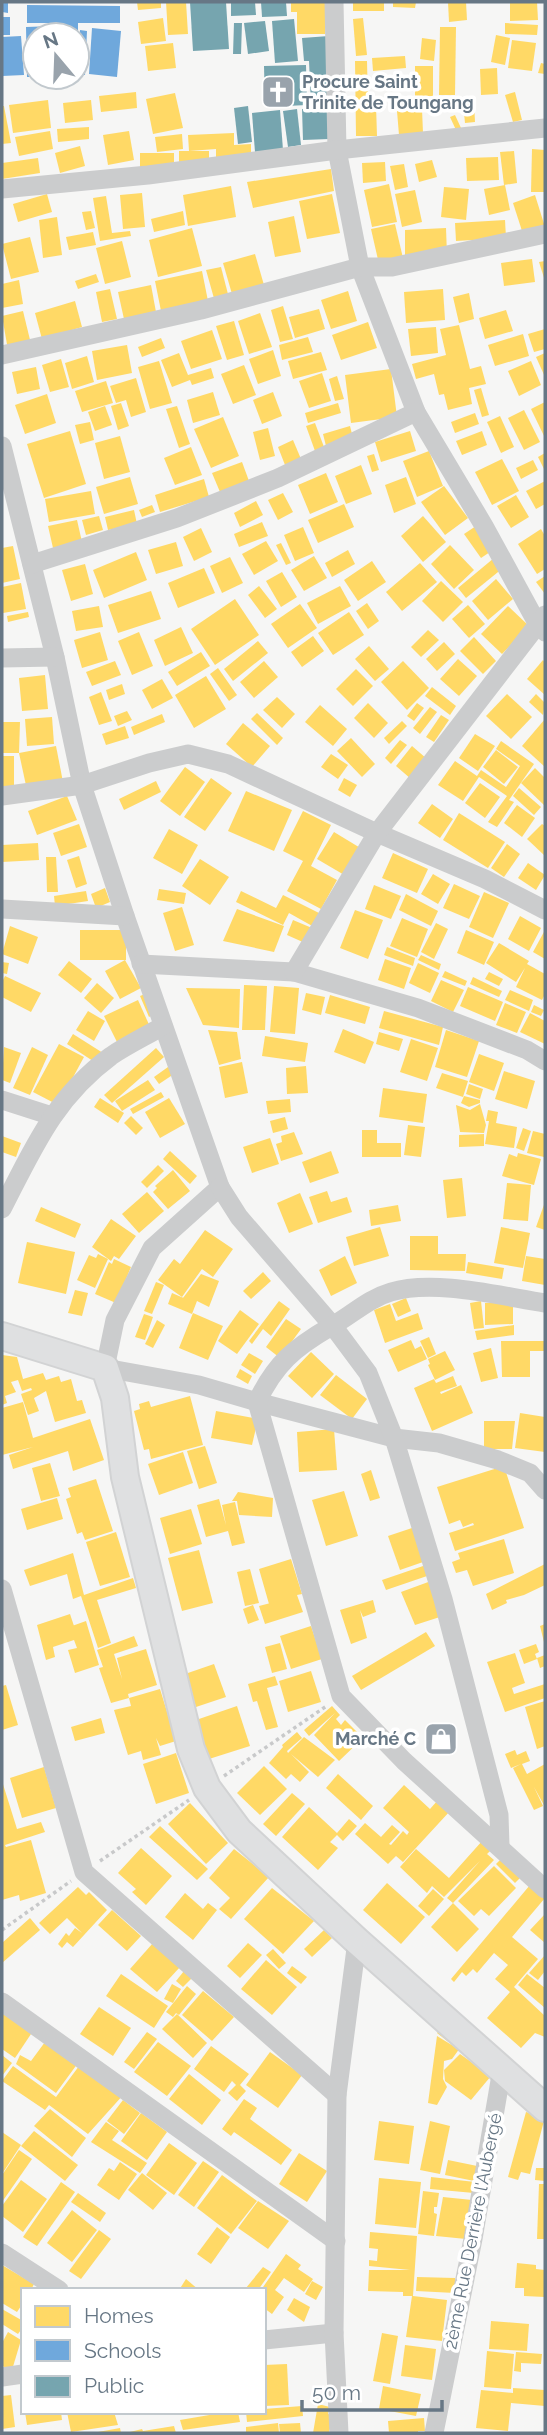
<svg xmlns="http://www.w3.org/2000/svg" width="547" height="2435" font-family="Raleway,sans-serif">
  <rect width="100%" height="100%" fill="#f6f6f5"/>
  <g fill="#ffd966">
    <polygon points="137,2 161,2 161,8 138,10"/>
    <polygon points="166,2 186,2 188,34 168,35"/>
    <polygon points="291,2 326,2 325,34 297,34 297,12 291,12"/>
    <rect x="353" y="2" width="31" height="9"/>
    <polygon points="393,2 416,2 415,8 393,7"/>
    <polygon points="448,2 466,2 467,20 449,22"/>
    <polygon points="510,2 537,2 538,20 510,21"/>
    <polygon points="163,18 166,41 141,44 138,22"/>
    <polygon points="363,18 367,55 356,56 353,19"/>
    <polygon points="505,23 538,25 537,35 505,34"/>
    <polygon points="440,27 456,27 455,95 439,95"/>
    <polygon points="496,35 510,38 505,65 491,62"/>
    <polygon points="422,38 436,40 434,61 420,59"/>
    <polygon points="512,40 536,43 532,71 508,68"/>
    <polygon points="173,43 176,68 148,71 145,46"/>
    <polygon points="405,56 406,68 373,71 372,58"/>
    <polygon points="355,61 367,61 368,105 376,105 377,136 356,136"/>
    <polygon points="541,63 545,64 545,74 538,73"/>
    <rect x="415" y="66" width="18" height="30"/>
    <polygon points="497,68 498,94 481,95 480,69"/>
    <polygon points="136,92 137,108 101,112 99,96"/>
    <polygon points="515,92 522,120 513,122 505,95"/>
    <polygon points="175,93 183,128 153,134 146,99"/>
    <polygon points="48,100 51,128 13,133 9,105"/>
    <polygon points="91,100 93,120 65,123 63,103"/>
    <polygon points="474,102 475,122 465,123 463,103"/>
    <polygon points="2,106 4,106 11,143 2,144"/>
    <polygon points="422,109 423,133 399,135 397,111"/>
    <polygon points="455,115 461,128 456,130 450,117"/>
    <polygon points="89,127 89,139 58,142 57,129"/>
    <polygon points="50,131 53,149 19,156 15,137"/>
    <polygon points="129,131 134,160 108,165 103,135"/>
    <polygon points="234,133 234,145 251,144 251,157 216,161 216,149 189,151 188,135"/>
    <polygon points="182,134 183,149 157,152 155,137"/>
    <polygon points="80,146 85,166 60,173 55,153"/>
    <polygon points="532,149 545,150 545,192 531,192"/>
    <polygon points="179,151 209,151 209,166 179,165"/>
    <polygon points="514,151 517,183 504,185 500,152"/>
    <rect x="140" y="153" width="34" height="15"/>
    <polygon points="498,157 499,180 467,181 466,158"/>
    <polygon points="38,158 40,173 2,179 2,163"/>
    <polygon points="432,160 437,177 419,182 415,164"/>
    <polygon points="385,162 386,181 363,183 362,163"/>
    <polygon points="404,164 408,187 395,190 390,166"/>
    <polygon points="331,169 334,191 253,208 247,182"/>
    <polygon points="389,184 397,222 372,227 364,190"/>
    <polygon points="505,185 510,210 489,215 484,189"/>
    <polygon points="231,186 236,217 188,226 183,195"/>
    <polygon points="444,187 469,189 466,220 441,217"/>
    <polygon points="415,190 422,222 402,227 395,194"/>
    <polygon points="142,193 145,227 123,229 120,195"/>
    <polygon points="47,194 52,212 18,222 13,204"/>
    <polygon points="332,194 340,233 307,239 299,201"/>
    <polygon points="535,195 545,227 523,234 513,203"/>
    <polygon points="106,196 112,233 130,231 131,236 100,241 93,198"/>
    <polygon points="91,211 95,228 86,230 82,212"/>
    <polygon points="183,211 185,225 154,232 151,219"/>
    <polygon points="294,216 301,252 275,257 268,222"/>
    <polygon points="57,217 62,255 43,258 39,220"/>
    <polygon points="505,220 506,238 456,241 455,223"/>
    <polygon points="395,224 403,258 379,264 371,229"/>
    <polygon points="192,228 202,266 158,277 149,240"/>
    <polygon points="446,228 447,255 405,256 405,230"/>
    <polygon points="93,232 96,245 69,250 66,237"/>
    <polygon points="30,237 39,272 11,279 2,244"/>
    <polygon points="122,241 131,277 105,284 96,248"/>
    <polygon points="255,254 264,285 232,294 223,263"/>
    <polygon points="532,259 535,282 504,286 501,263"/>
    <polygon points="545,261 545,281 539,262"/>
    <polygon points="221,267 229,298 215,302 206,270"/>
    <polygon points="202,271 208,301 161,311 155,281"/>
    <polygon points="96,274 99,282 78,289 75,281"/>
    <polygon points="19,280 23,304 2,308 2,284"/>
    <polygon points="151,285 156,312 124,319 118,292"/>
    <polygon points="110,289 117,319 102,322 96,292"/>
    <polygon points="443,289 445,320 406,323 404,292"/>
    <polygon points="348,291 357,321 331,329 321,300"/>
    <polygon points="469,293 474,319 459,323 453,297"/>
    <polygon points="75,301 82,327 42,339 35,313"/>
    <polygon points="283,306 293,339 280,342 271,310"/>
    <polygon points="319,309 325,329 295,338 289,317"/>
    <polygon points="506,310 513,331 485,339 479,318"/>
    <polygon points="23,311 31,344 8,350 2,316"/>
    <polygon points="260,313 272,347 249,354 238,321"/>
    <polygon points="234,321 244,355 227,360 216,326"/>
    <polygon points="368,322 377,348 341,360 332,335"/>
    <polygon points="459,325 470,369 481,366 486,384 469,388 472,404 448,410 444,394 439,395 434,374 416,379 412,364 446,355 440,329"/>
    <polygon points="436,327 438,353 411,356 408,329"/>
    <polygon points="545,329 545,349 534,352 528,334"/>
    <polygon points="212,330 222,359 191,369 181,341"/>
    <polygon points="523,334 529,356 495,366 488,345"/>
    <polygon points="308,337 313,352 282,360 279,345"/>
    <polygon points="161,338 165,348 142,357 138,347"/>
    <polygon points="127,345 132,373 97,380 92,351"/>
    <polygon points="273,350 281,376 258,384 249,359"/>
    <polygon points="321,352 327,370 293,379 288,361"/>
    <polygon points="179,353 188,375 211,368 214,378 192,385 190,380 172,387 161,360"/>
    <polygon points="545,353 545,377 536,357"/>
    <polygon points="87,356 94,382 72,389 65,363"/>
    <polygon points="61,359 69,387 50,392 42,365"/>
    <polygon points="159,361 172,403 150,409 138,367"/>
    <polygon points="531,361 541,385 519,396 508,371"/>
    <polygon points="244,365 256,395 233,404 221,374"/>
    <polygon points="36,367 40,389 17,394 12,372"/>
    <polygon points="391,369 397,417 351,423 345,375"/>
    <polygon points="322,373 331,401 309,408 299,381"/>
    <polygon points="337,376 344,399 335,401 329,379"/>
    <polygon points="136,378 146,412 131,417 126,400 116,403 110,386"/>
    <polygon points="106,381 113,403 82,412 75,391"/>
    <polygon points="481,388 489,415 482,417 474,390"/>
    <polygon points="213,392 220,415 193,423 187,400"/>
    <polygon points="273,392 282,416 262,424 253,400"/>
    <polygon points="47,394 56,423 25,434 15,405"/>
    <polygon points="545,402 545,438 531,409"/>
    <polygon points="121,403 129,426 118,430 111,406"/>
    <polygon points="338,403 341,413 308,423 305,413"/>
    <polygon points="105,406 112,425 95,431 88,412"/>
    <polygon points="177,406 190,444 179,448 166,409"/>
    <polygon points="524,410 540,442 524,450 508,418"/>
    <polygon points="475,413 479,424 455,433 451,422"/>
    <polygon points="500,416 514,447 501,453 487,422"/>
    <polygon points="223,417 239,456 211,468 194,429"/>
    <polygon points="90,422 94,440 80,444 75,425"/>
    <polygon points="315,423 324,447 315,451 306,426"/>
    <polygon points="350,426 353,438 326,446 323,434"/>
    <polygon points="268,428 275,456 260,460 253,432"/>
    <polygon points="70,431 86,484 44,498 27,444"/>
    <polygon points="410,431 416,451 381,462 375,442"/>
    <polygon points="482,431 487,445 462,455 456,441"/>
    <polygon points="120,436 130,472 104,479 95,443"/>
    <polygon points="293,440 301,459 285,465 278,447"/>
    <polygon points="191,447 202,475 175,485 164,458"/>
    <polygon points="429,451 443,486 417,497 403,461"/>
    <polygon points="545,453 545,471 538,457"/>
    <polygon points="374,454 379,470 372,472 367,456"/>
    <polygon points="502,459 519,491 492,505 475,472"/>
    <polygon points="533,460 538,470 521,479 516,468"/>
    <polygon points="242,462 249,481 220,492 212,473"/>
    <polygon points="361,465 372,494 346,504 335,476"/>
    <polygon points="326,473 338,502 310,514 298,485"/>
    <polygon points="130,477 138,504 104,514 96,487"/>
    <polygon points="406,477 416,504 394,513 385,485"/>
    <polygon points="204,479 209,497 160,512 155,495"/>
    <polygon points="545,481 545,504 536,509 526,491"/>
    <polygon points="444,486 468,518 445,535 421,502"/>
    <polygon points="91,491 95,514 49,522 45,499"/>
    <polygon points="283,493 293,512 278,520 268,500"/>
    <polygon points="516,495 529,517 511,528 497,506"/>
    <polygon points="256,501 263,515 240,527 234,513"/>
    <polygon points="344,504 354,527 318,543 308,520"/>
    <polygon points="152,505 155,512 142,517 139,510"/>
    <polygon points="134,510 137,524 108,530 105,517"/>
    <polygon points="99,516 103,530 86,535 82,520"/>
    <polygon points="423,516 446,542 423,562 401,536"/>
    <polygon points="77,520 82,542 53,548 48,526"/>
    <polygon points="262,522 268,536 239,547 234,534"/>
    <polygon points="476,526 493,550 481,558 464,534"/>
    <polygon points="303,527 314,553 295,561 284,535"/>
    <polygon points="201,528 212,552 194,561 183,537"/>
    <polygon points="541,529 545,536 545,569 537,574 518,544"/>
    <polygon points="266,541 278,561 254,575 242,554"/>
    <polygon points="176,542 183,566 156,574 148,550"/>
    <polygon points="281,543 291,563 286,565 276,545"/>
    <polygon points="450,545 474,570 454,589 431,564"/>
    <polygon points="13,546 20,579 2,583 2,548"/>
    <polygon points="348,550 355,564 332,577 325,563"/>
    <polygon points="136,552 147,580 104,598 93,570"/>
    <polygon points="314,556 327,578 304,591 291,570"/>
    <polygon points="230,557 243,583 222,593 210,566"/>
    <polygon points="494,558 503,568 466,598 458,588"/>
    <polygon points="372,561 386,582 358,601 344,580"/>
    <polygon points="420,563 437,582 402,611 386,592"/>
    <polygon points="85,564 93,594 71,601 62,570"/>
    <polygon points="204,568 215,593 178,608 168,583"/>
    <polygon points="282,572 297,597 281,607 266,581"/>
    <polygon points="545,576 545,594 536,582"/>
    <polygon points="496,579 513,599 488,620 472,601"/>
    <polygon points="441,581 463,602 443,622 422,601"/>
    <polygon points="21,583 26,609 3,613 2,587"/>
    <polygon points="259,586 277,609 265,618 248,595"/>
    <polygon points="340,586 351,606 318,624 307,603"/>
    <polygon points="151,591 161,619 118,633 108,605"/>
    <polygon points="235,599 259,635 215,665 191,629"/>
    <polygon points="367,603 379,621 368,629 356,611"/>
    <polygon points="300,604 317,628 288,648 271,624"/>
    <polygon points="468,605 485,624 469,638 452,619"/>
    <polygon points="99,606 103,627 76,631 72,611"/>
    <polygon points="508,606 529,626 502,654 481,634"/>
    <polygon points="28,612 29,617 8,622 7,616"/>
    <polygon points="349,612 364,635 333,655 318,633"/>
    <polygon points="181,627 193,653 165,666 154,640"/>
    <polygon points="428,630 439,640 421,657 411,647"/>
    <polygon points="100,632 108,660 82,668 74,640"/>
    <polygon points="139,632 153,666 132,675 118,641"/>
    <polygon points="313,636 324,651 302,667 291,652"/>
    <polygon points="474,637 496,661 483,674 460,651"/>
    <polygon points="258,641 268,653 233,681 224,669"/>
    <polygon points="444,642 455,654 437,671 426,659"/>
    <polygon points="369,646 389,669 375,681 355,659"/>
    <polygon points="201,652 210,666 177,686 168,672"/>
    <polygon points="458,659 477,676 459,696 440,679"/>
    <polygon points="543,660 545,663 545,695 527,679"/>
    <polygon points="115,661 121,675 92,686 86,672"/>
    <polygon points="264,661 278,677 254,698 240,682"/>
    <polygon points="403,661 429,688 407,710 381,682"/>
    <polygon points="218,668 237,695 229,701 210,674"/>
    <polygon points="356,669 373,686 353,706 336,689"/>
    <polygon points="45,675 48,709 22,711 19,678"/>
    <polygon points="206,676 226,709 194,728 175,695"/>
    <polygon points="162,679 173,698 152,709 142,690"/>
    <polygon points="122,684 125,694 109,700 106,690"/>
    <polygon points="432,687 456,706 450,715 425,696"/>
    <polygon points="101,692 112,721 99,725 89,697"/>
    <polygon points="507,694 532,717 511,739 486,716"/>
    <polygon points="536,694 545,703 543,715 529,702"/>
    <polygon points="277,697 295,714 282,728 263,710"/>
    <polygon points="368,703 388,723 374,738 354,718"/>
    <polygon points="417,703 424,708 414,721 407,716"/>
    <polygon points="320,705 347,729 333,746 305,722"/>
    <polygon points="430,707 437,712 420,734 413,728"/>
    <polygon points="127,711 132,720 118,726 114,716"/>
    <polygon points="257,713 283,738 277,745 251,719"/>
    <polygon points="162,714 165,722 134,735 131,727"/>
    <polygon points="441,715 449,720 434,742 426,737"/>
    <polygon points="52,717 54,744 27,746 25,719"/>
    <polygon points="545,719 545,767 522,746"/>
    <polygon points="402,721 407,726 389,744 384,738"/>
    <polygon points="2,722 20,722 19,753 2,753"/>
    <polygon points="243,723 270,746 252,767 226,744"/>
    <polygon points="125,726 129,738 106,745 102,734"/>
    <polygon points="475,734 495,746 478,771 459,758"/>
    <polygon points="351,738 375,764 362,777 337,751"/>
    <polygon points="400,740 407,745 391,764 385,758"/>
    <polygon points="501,741 534,764 509,800 514,802 497,827 488,822 507,796 479,777 463,801 438,785 455,761 477,776 481,770 506,787 520,766 496,749"/>
    <polygon points="56,746 63,782 27,790 19,753"/>
    <polygon points="412,746 427,759 411,779 396,766"/>
    <polygon points="496,750 518,767 504,784 483,767"/>
    <polygon points="331,754 348,765 338,779 321,767"/>
    <rect x="2" y="756" width="12" height="31"/>
    <polygon points="185,767 205,782 180,816 160,801"/>
    <polygon points="535,768 545,778 545,806 521,783"/>
    <polygon points="211,778 232,793 205,831 184,817"/>
    <polygon points="344,778 357,785 350,797 338,790"/>
    <polygon points="156,781 161,792 124,810 119,799"/>
    <polygon points="480,783 500,797 485,818 465,803"/>
    <polygon points="519,788 541,807 534,815 513,796"/>
    <polygon points="246,791 292,810 274,851 228,831"/>
    <polygon points="67,796 77,820 37,835 28,811"/>
    <polygon points="432,804 453,819 440,838 418,823"/>
    <polygon points="517,805 535,818 522,837 504,823"/>
    <polygon points="303,811 331,825 311,866 337,880 321,909 287,891 303,861 283,851"/>
    <polygon points="459,813 505,842 488,868 443,840"/>
    <polygon points="79,824 87,847 61,856 53,833"/>
    <polygon points="542,824 545,826 545,856 527,839"/>
    <polygon points="169,829 198,845 182,874 153,858"/>
    <polygon points="334,832 362,849 346,876 317,859"/>
    <polygon points="38,843 39,860 2,862 2,845"/>
    <polygon points="507,844 520,854 504,877 491,868"/>
    <polygon points="393,853 428,869 417,893 382,878"/>
    <polygon points="79,856 87,884 76,888 67,860"/>
    <polygon points="46,857 56,857 58,892 47,892"/>
    <polygon points="200,859 229,877 210,905 182,886"/>
    <polygon points="528,863 545,875 536,890 518,878"/>
    <polygon points="433,874 450,884 438,904 421,894"/>
    <polygon points="454,884 480,896 469,919 443,908"/>
    <polygon points="374,885 401,896 391,919 365,909"/>
    <polygon points="105,888 110,902 96,908 91,894"/>
    <polygon points="159,889 186,893 184,904 157,900"/>
    <polygon points="86,891 88,901 55,906 54,896"/>
    <polygon points="241,891 276,908 283,895 321,914 314,927 289,913 283,925 236,902"/>
    <polygon points="484,892 509,903 493,938 469,927"/>
    <polygon points="406,894 438,911 431,926 399,910"/>
    <polygon points="182,907 194,945 175,951 163,913"/>
    <polygon points="237,909 284,926 274,952 223,941"/>
    <polygon points="355,910 383,920 368,959 340,948"/>
    <polygon points="520,916 541,928 529,951 508,939"/>
    <polygon points="402,918 428,929 417,957 390,946"/>
    <polygon points="293,920 312,928 305,943 287,935"/>
    <polygon points="436,923 448,929 434,959 421,952"/>
    <polygon points="10,926 38,937 28,964 2,954"/>
    <rect x="80" y="930" width="46" height="30"/>
    <polygon points="466,930 494,942 484,965 457,953"/>
    <polygon points="545,930 545,959 533,952"/>
    <polygon points="499,943 529,961 527,964 545,974 545,994 542,1000 516,987 525,968 516,982 486,963"/>
    <polygon points="387,947 415,958 413,966 384,955"/>
    <polygon points="421,955 441,964 439,970 418,960"/>
    <polygon points="385,959 411,968 404,989 378,980"/>
    <polygon points="125,960 141,988 120,999 105,971"/>
    <polygon points="69,961 92,979 81,993 58,975"/>
    <polygon points="2,962 9,963 7,974 2,973"/>
    <polygon points="418,963 439,973 430,993 409,983"/>
    <polygon points="445,971 467,981 465,986 442,977"/>
    <polygon points="489,972 503,979 499,986 485,979"/>
    <polygon points="5,976 41,993 31,1012 2,997 2,982"/>
    <polygon points="473,977 502,991 499,997 470,984"/>
    <polygon points="441,980 464,990 453,1012 431,1001"/>
    <polygon points="97,983 114,998 101,1013 84,998"/>
    <polygon points="244,985 267,986 265,1030 242,1030"/>
    <polygon points="274,986 299,988 295,1034 270,1032"/>
    <polygon points="468,987 503,1002 495,1021 460,1006"/>
    <polygon points="186,988 240,989 239,1028 203,1025"/>
    <polygon points="510,990 533,1000 529,1011 505,1000"/>
    <polygon points="306,993 325,997 321,1015 302,1010"/>
    <polygon points="145,994 154,1014 149,1017 140,996"/>
    <polygon points="330,995 370,1007 365,1024 325,1013"/>
    <polygon points="138,1000 151,1029 118,1044 104,1016"/>
    <polygon points="505,1003 526,1012 517,1033 496,1025"/>
    <polygon points="534,1005 544,1010 541,1016 531,1012"/>
    <polygon points="88,1011 105,1021 94,1041 76,1030"/>
    <polygon points="384,1011 443,1027 439,1045 379,1028"/>
    <polygon points="530,1013 545,1021 545,1044 520,1032"/>
    <polygon points="343,1029 374,1042 365,1064 334,1052"/>
    <polygon points="208,1030 237,1032 241,1059 219,1065"/>
    <polygon points="446,1030 479,1041 467,1077 435,1067"/>
    <polygon points="379,1032 403,1039 399,1051 376,1044"/>
    <polygon points="73,1034 103,1053 96,1063 67,1044"/>
    <polygon points="265,1036 308,1043 305,1062 262,1056"/>
    <polygon points="411,1039 438,1048 427,1081 400,1072"/>
    <polygon points="59,1044 84,1057 58,1105 33,1092"/>
    <polygon points="4,1047 21,1053 10,1083 2,1080"/>
    <polygon points="32,1047 48,1055 30,1095 13,1088"/>
    <polygon points="156,1048 164,1057 112,1103 104,1095"/>
    <polygon points="479,1054 504,1063 494,1091 469,1082"/>
    <polygon points="242,1062 248,1093 225,1098 219,1067"/>
    <polygon points="306,1066 308,1093 287,1094 286,1068"/>
    <polygon points="168,1067 174,1074 159,1084 154,1077"/>
    <polygon points="504,1071 535,1081 527,1109 495,1099"/>
    <polygon points="442,1073 468,1081 463,1097 436,1088"/>
    <polygon points="148,1080 155,1090 122,1111 115,1101"/>
    <polygon points="469,1084 483,1089 480,1099 466,1094"/>
    <polygon points="383,1088 427,1094 423,1123 379,1117"/>
    <polygon points="161,1092 164,1097 133,1114 130,1109"/>
    <polygon points="464,1096 480,1100 480,1103 469,1107 461,1103"/>
    <polygon points="100,1098 124,1113 118,1123 94,1107"/>
    <polygon points="169,1098 185,1124 160,1138 145,1112"/>
    <polygon points="290,1099 291,1112 268,1114 266,1101"/>
    <polygon points="480,1104 486,1125 484,1133 460,1132 456,1105 470,1110"/>
    <polygon points="488,1110 498,1112 496,1123 517,1127 514,1148 485,1144 489,1121 486,1121"/>
    <polygon points="131,1116 143,1128 136,1135 124,1123"/>
    <polygon points="285,1117 288,1129 273,1133 270,1121"/>
    <polygon points="408,1125 425,1127 421,1157 404,1155"/>
    <polygon points="523,1128 531,1131 524,1151 516,1148"/>
    <polygon points="362,1130 377,1130 377,1143 401,1143 401,1157 362,1157"/>
    <polygon points="533,1131 545,1134 544,1157 527,1153"/>
    <polygon points="294,1132 303,1154 281,1161 276,1144 282,1142 281,1136"/>
    <polygon points="484,1134 484,1146 459,1147 459,1135"/>
    <polygon points="2,1136 21,1143 16,1157 2,1152"/>
    <polygon points="270,1138 279,1164 252,1173 243,1147"/>
    <polygon points="170,1151 197,1176 190,1184 163,1159"/>
    <polygon points="331,1151 339,1173 310,1183 302,1162"/>
    <polygon points="518,1153 541,1159 534,1185 502,1176 509,1154 517,1157"/>
    <polygon points="158,1165 164,1171 147,1188 141,1182"/>
    <polygon points="173,1170 190,1191 168,1209 153,1192 157,1188 155,1186"/>
    <polygon points="462,1178 466,1216 447,1218 443,1180"/>
    <polygon points="507,1183 531,1185 528,1221 503,1219"/>
    <polygon points="327,1191 331,1202 347,1197 352,1212 318,1223 309,1197"/>
    <polygon points="147,1192 164,1211 139,1233 122,1214"/>
    <polygon points="300,1193 313,1224 289,1233 277,1203"/>
    <polygon points="545,1202 545,1230 536,1227"/>
    <polygon points="398,1205 401,1221 371,1226 369,1210"/>
    <polygon points="41,1207 81,1224 75,1238 35,1221"/>
    <polygon points="111,1219 136,1236 119,1259 114,1256 111,1261 92,1247"/>
    <polygon points="380,1227 389,1256 354,1266 346,1237"/>
    <polygon points="501,1227 530,1233 523,1268 494,1263"/>
    <polygon points="205,1230 233,1249 213,1277 202,1269 182,1297 158,1280 174,1259 180,1264"/>
    <polygon points="410,1236 438,1236 438,1254 466,1254 465,1271 410,1270"/>
    <polygon points="27,1242 75,1252 66,1294 18,1283"/>
    <polygon points="98,1254 108,1259 95,1288 77,1280 89,1255 96,1258"/>
    <polygon points="345,1256 357,1283 331,1296 319,1270"/>
    <polygon points="526,1256 545,1259 545,1285 522,1281"/>
    <polygon points="114,1259 131,1267 116,1303 95,1294 109,1262 112,1264"/>
    <polygon points="468,1262 504,1268 502,1279 466,1273"/>
    <polygon points="263,1272 271,1281 251,1299 243,1291"/>
    <polygon points="201,1274 219,1281 209,1307 197,1301 192,1314 168,1304 172,1293 186,1299 183,1298"/>
    <polygon points="156,1282 164,1285 152,1314 144,1311"/>
    <polygon points="75,1290 88,1293 82,1316 68,1313"/>
    <polygon points="406,1298 411,1311 398,1317 392,1304"/>
    <polygon points="279,1301 290,1309 271,1336 263,1329 252,1344 249,1341"/>
    <polygon points="481,1301 484,1328 474,1329 470,1303"/>
    <polygon points="513,1302 513,1324 485,1325 485,1303"/>
    <polygon points="390,1304 396,1321 418,1313 423,1329 385,1343 374,1310"/>
    <polygon points="240,1310 259,1324 237,1354 218,1341"/>
    <polygon points="193,1313 223,1326 208,1360 179,1348"/>
    <polygon points="144,1314 153,1317 145,1340 135,1337"/>
    <polygon points="286,1319 301,1329 280,1358 266,1347"/>
    <polygon points="157,1320 165,1325 153,1348 145,1344"/>
    <polygon points="514,1325 514,1335 477,1340 475,1331"/>
    <polygon points="429,1337 436,1354 428,1358 420,1341"/>
    <polygon points="411,1340 415,1349 421,1346 427,1359 398,1372 388,1350"/>
    <polygon points="501,1341 545,1341 545,1351 530,1351 530,1377 502,1377"/>
    <polygon points="491,1348 498,1378 481,1382 473,1353"/>
    <polygon points="445,1351 455,1370 435,1380 428,1365 430,1364 428,1359"/>
    <polygon points="311,1352 334,1374 312,1398 288,1376"/>
    <polygon points="249,1353 263,1361 255,1374 241,1365"/>
    <polygon points="2,1355 17,1357 23,1379 43,1373 46,1380 59,1376 61,1382 71,1379 77,1401 82,1400 86,1413 55,1422 46,1391 34,1398 39,1411 28,1415 21,1394 32,1390 31,1388 22,1391 18,1380 11,1382 16,1392 5,1396 7,1403 2,1405"/>
    <polygon points="240,1369 252,1376 248,1384 236,1377"/>
    <polygon points="336,1375 367,1399 352,1419 320,1395"/>
    <polygon points="453,1376 457,1386 440,1392 441,1394 461,1385 473,1413 432,1431 414,1388 434,1379 436,1383"/>
    <polygon points="190,1396 203,1445 151,1459 149,1449 144,1450 134,1411 140,1409 139,1404 149,1401 151,1407"/>
    <polygon points="23,1402 33,1438 90,1419 104,1460 73,1471 68,1451 13,1469 9,1455 33,1447 2,1455 2,1408"/>
    <polygon points="216,1411 258,1419 252,1445 211,1438"/>
    <polygon points="520,1413 545,1417 545,1452 515,1448"/>
    <polygon points="484,1421 515,1421 512,1449 484,1449"/>
    <polygon points="334,1429 337,1470 299,1472 297,1432"/>
    <polygon points="205,1446 217,1483 199,1489 187,1451"/>
    <polygon points="183,1452 193,1483 159,1495 148,1464"/>
    <polygon points="50,1463 60,1496 41,1501 32,1468"/>
    <polygon points="504,1466 524,1528 455,1551 449,1533 474,1525 473,1523 463,1527 460,1520 449,1524 437,1487"/>
    <polygon points="371,1470 380,1498 370,1501 361,1474"/>
    <polygon points="96,1479 113,1531 85,1540 82,1532 77,1534 66,1499 71,1497 68,1488"/>
    <polygon points="344,1491 358,1536 326,1546 312,1500"/>
    <polygon points="238,1492 273,1498 272,1517 239,1515 237,1501 232,1501"/>
    <polygon points="57,1498 63,1519 27,1530 21,1509"/>
    <polygon points="219,1499 226,1525 222,1505 235,1502 245,1543 232,1546 228,1531 206,1537 197,1505"/>
    <polygon points="191,1509 202,1544 170,1554 160,1518"/>
    <polygon points="415,1527 426,1561 400,1570 388,1536"/>
    <polygon points="116,1532 130,1577 100,1586 86,1542"/>
    <polygon points="504,1539 514,1573 473,1586 467,1570 456,1573 452,1562 460,1559 458,1553"/>
    <polygon points="199,1550 213,1603 182,1611 168,1558"/>
    <polygon points="73,1553 84,1595 133,1578 136,1588 97,1600 111,1643 98,1648 81,1596 73,1599 67,1574 30,1586 24,1570"/>
    <polygon points="291,1559 302,1594 297,1595 303,1612 265,1624 259,1606 290,1598 269,1604 259,1569"/>
    <polygon points="545,1564 545,1585 524,1595 506,1600 507,1603 492,1610 486,1594"/>
    <polygon points="426,1565 430,1575 386,1590 382,1580"/>
    <polygon points="250,1569 259,1603 245,1606 237,1572"/>
    <polygon points="431,1581 443,1616 415,1625 401,1592"/>
    <polygon points="373,1600 376,1612 363,1617 360,1610 367,1638 351,1644 340,1610"/>
    <polygon points="253,1605 259,1620 248,1624 243,1609"/>
    <polygon points="70,1614 74,1626 44,1636 86,1621 99,1665 75,1673 68,1650 77,1648 74,1640 53,1647 55,1657 46,1660 37,1625"/>
    <polygon points="545,1624 545,1642 544,1642 540,1626"/>
    <polygon points="311,1626 322,1659 291,1669 280,1636"/>
    <polygon points="426,1632 435,1646 361,1690 352,1676"/>
    <polygon points="134,1636 138,1646 114,1654 122,1679 117,1658 146,1649 157,1685 128,1694 129,1698 111,1703 99,1668 103,1667 97,1650"/>
    <polygon points="280,1643 287,1669 272,1673 265,1647"/>
    <polygon points="536,1644 539,1652 535,1654 537,1659 524,1664 519,1650"/>
    <polygon points="515,1653 525,1683 512,1688 514,1694 545,1684 545,1698 505,1712 487,1662"/>
    <polygon points="545,1655 545,1666 540,1668 537,1658"/>
    <polygon points="214,1664 226,1697 196,1707 185,1674"/>
    <polygon points="311,1671 321,1702 288,1712 279,1681"/>
    <polygon points="275,1676 278,1685 267,1688 278,1727 266,1730 257,1701 253,1702 248,1684"/>
    <polygon points="6,1685 18,1725 2,1730 2,1686"/>
    <polygon points="160,1689 176,1741 160,1746 156,1738 161,1755 143,1760 141,1751 128,1755 114,1710 131,1706 129,1698"/>
    <polygon points="545,1701 545,1746 537,1749 525,1707"/>
    <polygon points="237,1706 250,1746 209,1759 196,1720"/>
    <polygon points="332,1706 340,1715 336,1719 341,1725 345,1720 363,1738 339,1761 314,1735 335,1713 309,1736 304,1730"/>
    <polygon points="101,1718 105,1733 75,1741 71,1727"/>
    <polygon points="297,1732 302,1738 287,1751 288,1753 304,1737 335,1760 318,1777 291,1754 309,1772 300,1782 291,1774 286,1779 269,1763 283,1747 282,1745"/>
    <polygon points="515,1750 517,1755 526,1751 530,1761 522,1764 527,1774 545,1764 545,1807 534,1787 543,1806 534,1810 513,1768 521,1764 511,1768 505,1754"/>
    <polygon points="176,1753 189,1793 156,1804 143,1764"/>
    <polygon points="264,1766 287,1789 260,1815 237,1793"/>
    <polygon points="44,1767 56,1808 22,1818 10,1778"/>
    <polygon points="338,1774 373,1806 361,1820 326,1788"/>
    <polygon points="2,1781 17,1829 41,1822 45,1832 5,1845 6,1847 31,1840 46,1893 20,1901 19,1895 2,1900"/>
    <polygon points="404,1785 430,1809 438,1800 450,1811 403,1862 396,1856 388,1864 355,1834 365,1823 381,1837 392,1825 400,1832 389,1844 391,1845 403,1831 407,1835 409,1832 383,1808"/>
    <polygon points="292,1793 305,1804 276,1836 263,1824"/>
    <polygon points="190,1803 228,1843 206,1864 168,1824"/>
    <polygon points="309,1807 337,1833 349,1819 357,1826 343,1841 337,1835 330,1842 338,1848 318,1870 282,1837"/>
    <polygon points="160,1826 208,1869 197,1880 149,1837"/>
    <polygon points="483,1840 492,1849 487,1854 494,1860 453,1903 447,1898 480,1861 444,1897 432,1886 427,1893 400,1867 416,1849 449,1878"/>
    <polygon points="141,1848 172,1876 146,1905 132,1892 136,1889 118,1873"/>
    <polygon points="234,1849 269,1877 231,1919 219,1909 230,1898 209,1878"/>
    <polygon points="505,1855 524,1874 515,1883 496,1864"/>
    <polygon points="494,1866 516,1888 489,1916 481,1909 474,1916 458,1901"/>
    <polygon points="387,1883 425,1917 401,1944 363,1910"/>
    <polygon points="530,1885 545,1898 512,1937 538,1959 514,1987 545,2016 545,2037 535,2033 521,2048 487,2018 510,1992 495,1979 508,1965 494,1953 477,1973 473,1969 466,1976 462,1972 454,1982 451,1979"/>
    <polygon points="78,1887 86,1895 89,1892 107,1910 73,1947 67,1942 62,1948 58,1944 66,1933 69,1936 75,1928 82,1933 67,1918 50,1934 39,1923"/>
    <polygon points="272,1888 314,1921 283,1954 244,1919"/>
    <polygon points="433,1889 444,1899 429,1916 418,1906"/>
    <polygon points="185,1893 203,1909 208,1903 217,1910 193,1940 165,1917"/>
    <polygon points="453,1903 479,1929 457,1952 431,1927"/>
    <polygon points="112,1910 141,1936 127,1951 98,1925"/>
    <polygon points="545,1914 545,1943 530,1930"/>
    <polygon points="30,1918 40,1930 2,1963 2,1943"/>
    <polygon points="324,1930 332,1938 312,1957 304,1949"/>
    <polygon points="153,1943 180,1967 157,1992 130,1969"/>
    <polygon points="248,1943 262,1955 240,1978 227,1966"/>
    <polygon points="273,1949 286,1963 279,1969 266,1955"/>
    <polygon points="545,1955 545,1971 538,1980 529,1973"/>
    <polygon points="266,1960 297,1987 272,2015 241,1989"/>
    <polygon points="292,1966 307,1977 301,1984 287,1973"/>
    <polygon points="184,1971 192,1978 183,1987 176,1981"/>
    <polygon points="121,1974 168,2006 154,2028 106,1996"/>
    <polygon points="527,1974 545,1988 545,2008 518,1985"/>
    <polygon points="172,1984 181,1989 173,2003 164,1999"/>
    <polygon points="187,1986 196,1994 179,2015 173,2011 176,2013 173,2017 166,2012"/>
    <polygon points="203,1991 234,2017 212,2041 182,2015"/>
    <polygon points="99,2007 131,2028 113,2056 80,2034"/>
    <polygon points="2,2013 33,2031 15,2058 2,2049"/>
    <polygon points="177,2014 207,2043 193,2058 162,2029"/>
    <polygon points="444,2025 465,2041 452,2059 444,2061 443,2079 447,2087 437,2105 428,2103 437,2036 455,2047 437,2033"/>
    <polygon points="147,2032 157,2039 134,2069 124,2062"/>
    <polygon points="45,2042 78,2063 56,2093 16,2064 20,2055 31,2061"/>
    <polygon points="158,2042 191,2066 167,2096 134,2072"/>
    <polygon points="211,2046 249,2074 240,2085 246,2091 237,2101 228,2093 236,2085 232,2081 224,2092 194,2069"/>
    <polygon points="270,2052 302,2075 278,2108 246,2085"/>
    <polygon points="460,2054 491,2076 471,2100 445,2081 444,2070"/>
    <polygon points="2,2055 12,2063 2,2076"/>
    <polygon points="82,2062 124,2094 88,2134 49,2105 45,2110 2,2081 13,2066 56,2097"/>
    <polygon points="189,2074 221,2100 202,2125 169,2099"/>
    <polygon points="244,2099 257,2108 250,2119 292,2150 281,2165 234,2132 231,2136 222,2129"/>
    <polygon points="123,2100 140,2113 124,2134 107,2121"/>
    <polygon points="50,2109 86,2138 72,2157 34,2126"/>
    <polygon points="526,2112 545,2117 530,2174 521,2172 518,2180 508,2177"/>
    <polygon points="141,2113 167,2132 147,2160 121,2141"/>
    <polygon points="379,2121 414,2126 409,2164 374,2160"/>
    <polygon points="430,2121 450,2126 440,2174 420,2170"/>
    <polygon points="106,2122 119,2131 112,2140 147,2163 140,2173 91,2142"/>
    <polygon points="34,2131 78,2165 65,2181 21,2146"/>
    <polygon points="2,2132 21,2145 2,2174"/>
    <polygon points="169,2143 197,2163 174,2195 146,2175"/>
    <polygon points="19,2150 32,2159 2,2202 2,2175"/>
    <polygon points="299,2153 327,2171 307,2202 279,2184"/>
    <polygon points="448,2160 482,2167 479,2182 445,2175"/>
    <polygon points="203,2161 219,2172 194,2207 178,2195"/>
    <polygon points="120,2162 137,2174 119,2200 97,2185 109,2168 114,2171"/>
    <polygon points="536,2168 545,2168 545,2181 535,2180"/>
    <polygon points="142,2173 167,2193 153,2210 128,2190"/>
    <polygon points="222,2175 257,2201 231,2234 197,2208"/>
    <polygon points="431,2177 475,2182 474,2193 430,2189"/>
    <polygon points="379,2178 421,2182 416,2228 375,2224"/>
    <polygon points="21,2180 47,2199 23,2232 2,2216 2,2206"/>
    <polygon points="61,2182 75,2192 37,2246 23,2237"/>
    <polygon points="539,2184 545,2184 545,2239 537,2239"/>
    <polygon points="423,2191 439,2193 437,2207 434,2207 434,2213 437,2214 434,2236 418,2234"/>
    <polygon points="78,2193 106,2213 100,2222 71,2202"/>
    <polygon points="443,2197 472,2200 466,2239 436,2236"/>
    <polygon points="258,2201 289,2221 268,2249 238,2228"/>
    <polygon points="72,2210 97,2230 72,2262 47,2243"/>
    <polygon points="217,2227 230,2237 211,2264 197,2254"/>
    <polygon points="99,2230 111,2239 81,2279 69,2271"/>
    <polygon points="370,2232 417,2236 413,2296 447,2300 442,2341 406,2337 412,2296 403,2296 403,2292 368,2291 369,2270 410,2270 369,2266 369,2260 377,2261 378,2249 369,2248"/>
    <polygon points="286,2254 301,2265 298,2269 313,2279 304,2292 284,2278 275,2290 284,2297 272,2314 264,2308 264,2290 261,2290"/>
    <polygon points="517,2263 536,2265 536,2269 545,2270 545,2297 524,2296 524,2288 515,2288"/>
    <polygon points="2,2265 34,2284 31,2290 23,2290 23,2303 17,2312 2,2303"/>
    <polygon points="263,2267 271,2272 258,2290 246,2288"/>
    <polygon points="417,2277 455,2278 455,2293 416,2291"/>
    <polygon points="186,2279 199,2290 179,2290"/>
    <polygon points="312,2281 323,2287 316,2300 305,2294"/>
    <polygon points="294,2298 310,2307 304,2322 287,2310"/>
    <polygon points="2,2309 23,2321 23,2327 18,2334 2,2324"/>
    <polygon points="491,2321 529,2324 527,2351 489,2349"/>
    <polygon points="8,2332 21,2340 12,2370 2,2366 2,2343"/>
    <polygon points="382,2333 398,2336 390,2384 373,2381"/>
    <polygon points="405,2345 436,2349 432,2380 401,2376"/>
    <polygon points="487,2351 514,2354 511,2389 484,2387"/>
    <polygon points="516,2352 542,2354 541,2364 521,2363 521,2372 514,2371"/>
    <polygon points="287,2364 289,2405 264,2406 264,2365"/>
    <polygon points="383,2386 421,2394 416,2416 379,2409"/>
    <polygon points="513,2388 545,2390 545,2406 511,2403 508,2431 476,2428 481,2390 513,2393"/>
    <polygon points="11,2395 15,2427 2,2429 2,2396"/>
    <polygon points="318,2404 330,2407 328,2414 333,2415 329,2433 313,2433"/>
    <polygon points="302,2406 303,2416 247,2422 246,2412 264,2412 264,2409"/>
    <polygon points="25,2412 61,2412 62,2420 27,2425"/>
    <polygon points="67,2412 114,2412 118,2425 71,2432"/>
    <polygon points="227,2412 238,2412 240,2422 183,2430 180,2420"/>
    <polygon points="424,2418 425,2431 418,2431 418,2433 389,2433 388,2421"/>
    <polygon points="278,2423 279,2433 246,2433 246,2427"/>
    <polygon points="300,2423 301,2433 280,2433 279,2424"/>
    <polygon points="174,2426 176,2433 126,2433 142,2429 143,2431"/>
    <polygon points="120,2428 121,2433 98,2433 98,2432"/>
  </g>
  <g fill="#6fa8dc">
    <polygon points="2,2 8,2 8,13 2,12"/>
    <polygon points="27,5 120,6 120,23 78,23 78,34 58,34 58,23 27,23"/>
    <rect x="2" y="17" width="8" height="18"/>
    <polygon points="54,26 54,35 35,35 35,77 27,77 26,27"/>
    <polygon points="92,28 121,31 117,77 89,74"/>
    <polygon points="80,30 87,31 85,75 77,75"/>
    <polygon points="21,36 24,75 2,76 2,37"/>
  </g>
  <g fill="#76a5af">
    <polygon points="190,2 226,2 229,49 193,51"/>
    <polygon points="231,2 255,2 256,15 231,16"/>
    <polygon points="261,2 286,2 287,16 262,17"/>
    <polygon points="294,19 298,61 275,63 272,21"/>
    <polygon points="265,21 269,51 248,54 244,23"/>
    <polygon points="234,23 242,23 241,54 233,54"/>
    <polygon points="329,36 333,104 311,105 309,61 304,61 302,38"/>
    <polygon points="306,65 307,105 265,107 264,66"/>
    <polygon points="248,106 252,142 238,144 234,108"/>
    <polygon points="327,108 329,139 303,140 302,109"/>
    <polygon points="297,109 301,145 288,147 283,111"/>
    <polygon points="280,110 283,150 255,152 252,113"/>
  </g>
  <g fill="none" stroke-linecap="round" stroke-linejoin="round">
    <defs>
      <polyline id="secondary" points="2,1336 105,1368 115,1398 125,1477 191,1749 207,1788 239,1831 357,1941 545,2108"/>
    </defs>
    <use href="#secondary" stroke="#d2d3d4" stroke-width="30"/>
    <g stroke="#c8c9ca" stroke-width="3.5" stroke-dasharray="3.5 3.5" stroke-linecap="butt">
      <polyline points="224,1776 328,1705"/>
      <polyline points="100,1861 189,1800"/>
      <polyline points="2,1930 71,1881"/>
    </g>
    <g stroke="#cbcccd" stroke-width="19">
      <polyline points="334,2 337,150 360,267 416,412 484,526 537,623 545,632"/>
      <polyline points="2,189 148,175 337,150 545,128"/>
      <polyline points="2,355 201,310 360,267 392,267 545,234"/>
      <polyline points="2,446 55,657 82,785 125,916 220,1187 152,1248 115,1320 105,1368 199,1385 257,1402 394,1438 439,1443 498,1460 530,1473 545,1490"/>
      <polyline points="32,564 177,518 278,478 416,412"/>
      <polyline points="2,658 55,657"/>
      <polyline points="2,796 82,785 149,763 188,754 228,764 377,833 485,879 545,910"/>
      <polyline points="2,909 125,916"/>
      <polyline points="141,964 294,972 418,1008 527,1050 545,1061"/>
      <polyline points="294,972 377,833 545,615"/>
      <polyline points="2,1100 52,1116"/>
      <polyline points="220,1187 239,1217 333,1326 368,1373 394,1438 443,1599 499,1815 500,1846"/>
      <path d="M2 1209C33 1149 54 1098 111 1056 127 1045 146 1036 163 1026"/>
      <path d="M545 1303C500 1296 434 1279 391 1292 367 1299 351 1316 330 1327 294 1348 275 1364 257 1402L341 1696 404 1761 545 1889"/>
      <polyline points="2,1589 84,1872 337,2095"/>
      <polyline points="2,2002 336,2241"/>
      <polyline points="2,2253 59,2290"/>
      <polyline points="264,2340 334,2333"/>
      <polyline points="2,2377 23,2374"/>
      <polyline points="339,2433 334,2333 337,2095 357,1941"/>
      <polyline points="434,2433 473,2239 502,2069"/>
    </g>
    <use href="#secondary" stroke="#dfe0e1" stroke-width="26"/>
  </g>
  <defs>
    <symbol id="church-square" viewBox="-11 -11 22 22"><rect x="-9" y="-9" width="18" height="18" rx="4" fill="#99a3ac" stroke="#fff"/><path d="M-1.2-6h2.4v3.5h3.3v2.4h-3.3V6h-2.4V-.1h-3.3v-2.4h3.3Z" fill="#fff"/></symbol>
    <symbol id="shop-square" viewBox="-11 -11 22 22"><rect x="-9" y="-9" width="18" height="18" rx="4" fill="#99a3ac" stroke="#fff"/><path d="M-5-2.5h2.3a2.7 3.5 0 0 1 5.4 0H5L5.5 6h-11ZM-1.5-2.5h3a1.5 2.3 0 0 0-3 0Z" fill="#fff"/></symbol>
  </defs>
  <g fill-rule="evenodd">
    <use href="#church-square" x="259" y="73" width="38" height="38"/>
    <use href="#shop-square" x="422" y="1720" width="38" height="38"/>
  </g>
  <g text-anchor="middle" stroke-width="7" stroke-linejoin="round" paint-order="stroke">
    <g font-size="18" font-weight="bold" fill="#677785" stroke="#fff" text-anchor="start">
      <text x="302" y="88">Procure Saint<tspan x="302" dy="21">Trinite de Toungang</tspan></text>
      <text x="416" y="1745" text-anchor="end">Marché C</text>
    </g>
    <g font-size="18" fill="#677785" stroke="#fff">
      <text transform="translate(473 2231) rotate(-79)" y="6">2ème Rue Derrière l'Aubergé</text>
    </g>
  </g>
  <rect width="547" height="2435" fill="none" stroke="#677785" stroke-width="7"/>
  <rect x="21" y="2288" width="245" height="126" fill="#ffffff" stroke="#c2c9ce" stroke-width="2"/>
  <rect x="35" y="2306" width="35" height="21" fill="#ffd966" stroke="#c2c9ce" stroke-width="2"/>
  <text x="84" y="2323" font-size="21" fill="#677785">Homes</text>
  <rect x="35" y="2340" width="35" height="21" fill="#6fa8dc" stroke="#c2c9ce" stroke-width="2"/>
  <text x="84" y="2358" font-size="21" fill="#677785">Schools</text>
  <rect x="35" y="2376" width="35" height="21" fill="#76a5af" stroke="#c2c9ce" stroke-width="2"/>
  <text x="84" y="2393" font-size="21" fill="#677785">Public</text>
  <g transform="translate(56 56) rotate(341)"><circle r="33" fill="#ffffff" stroke="#c2c9ce" stroke-width="2"/>
  <path d="M0-5L12 26L0 18L-12 26Z" fill="#99a3ac"/>
  <text y="-10" font-size="19" font-weight="bold" text-anchor="middle" fill="#677785">N</text>
  </g>
  <path d="M302 2400v10h140v-10" fill="none" stroke="#677785" stroke-width="3.5"/>
  <text x="312" y="2400" font-size="21" fill="#677785" stroke="#ffffff" stroke-width="5" paint-order="stroke">50 m</text>
</svg>
